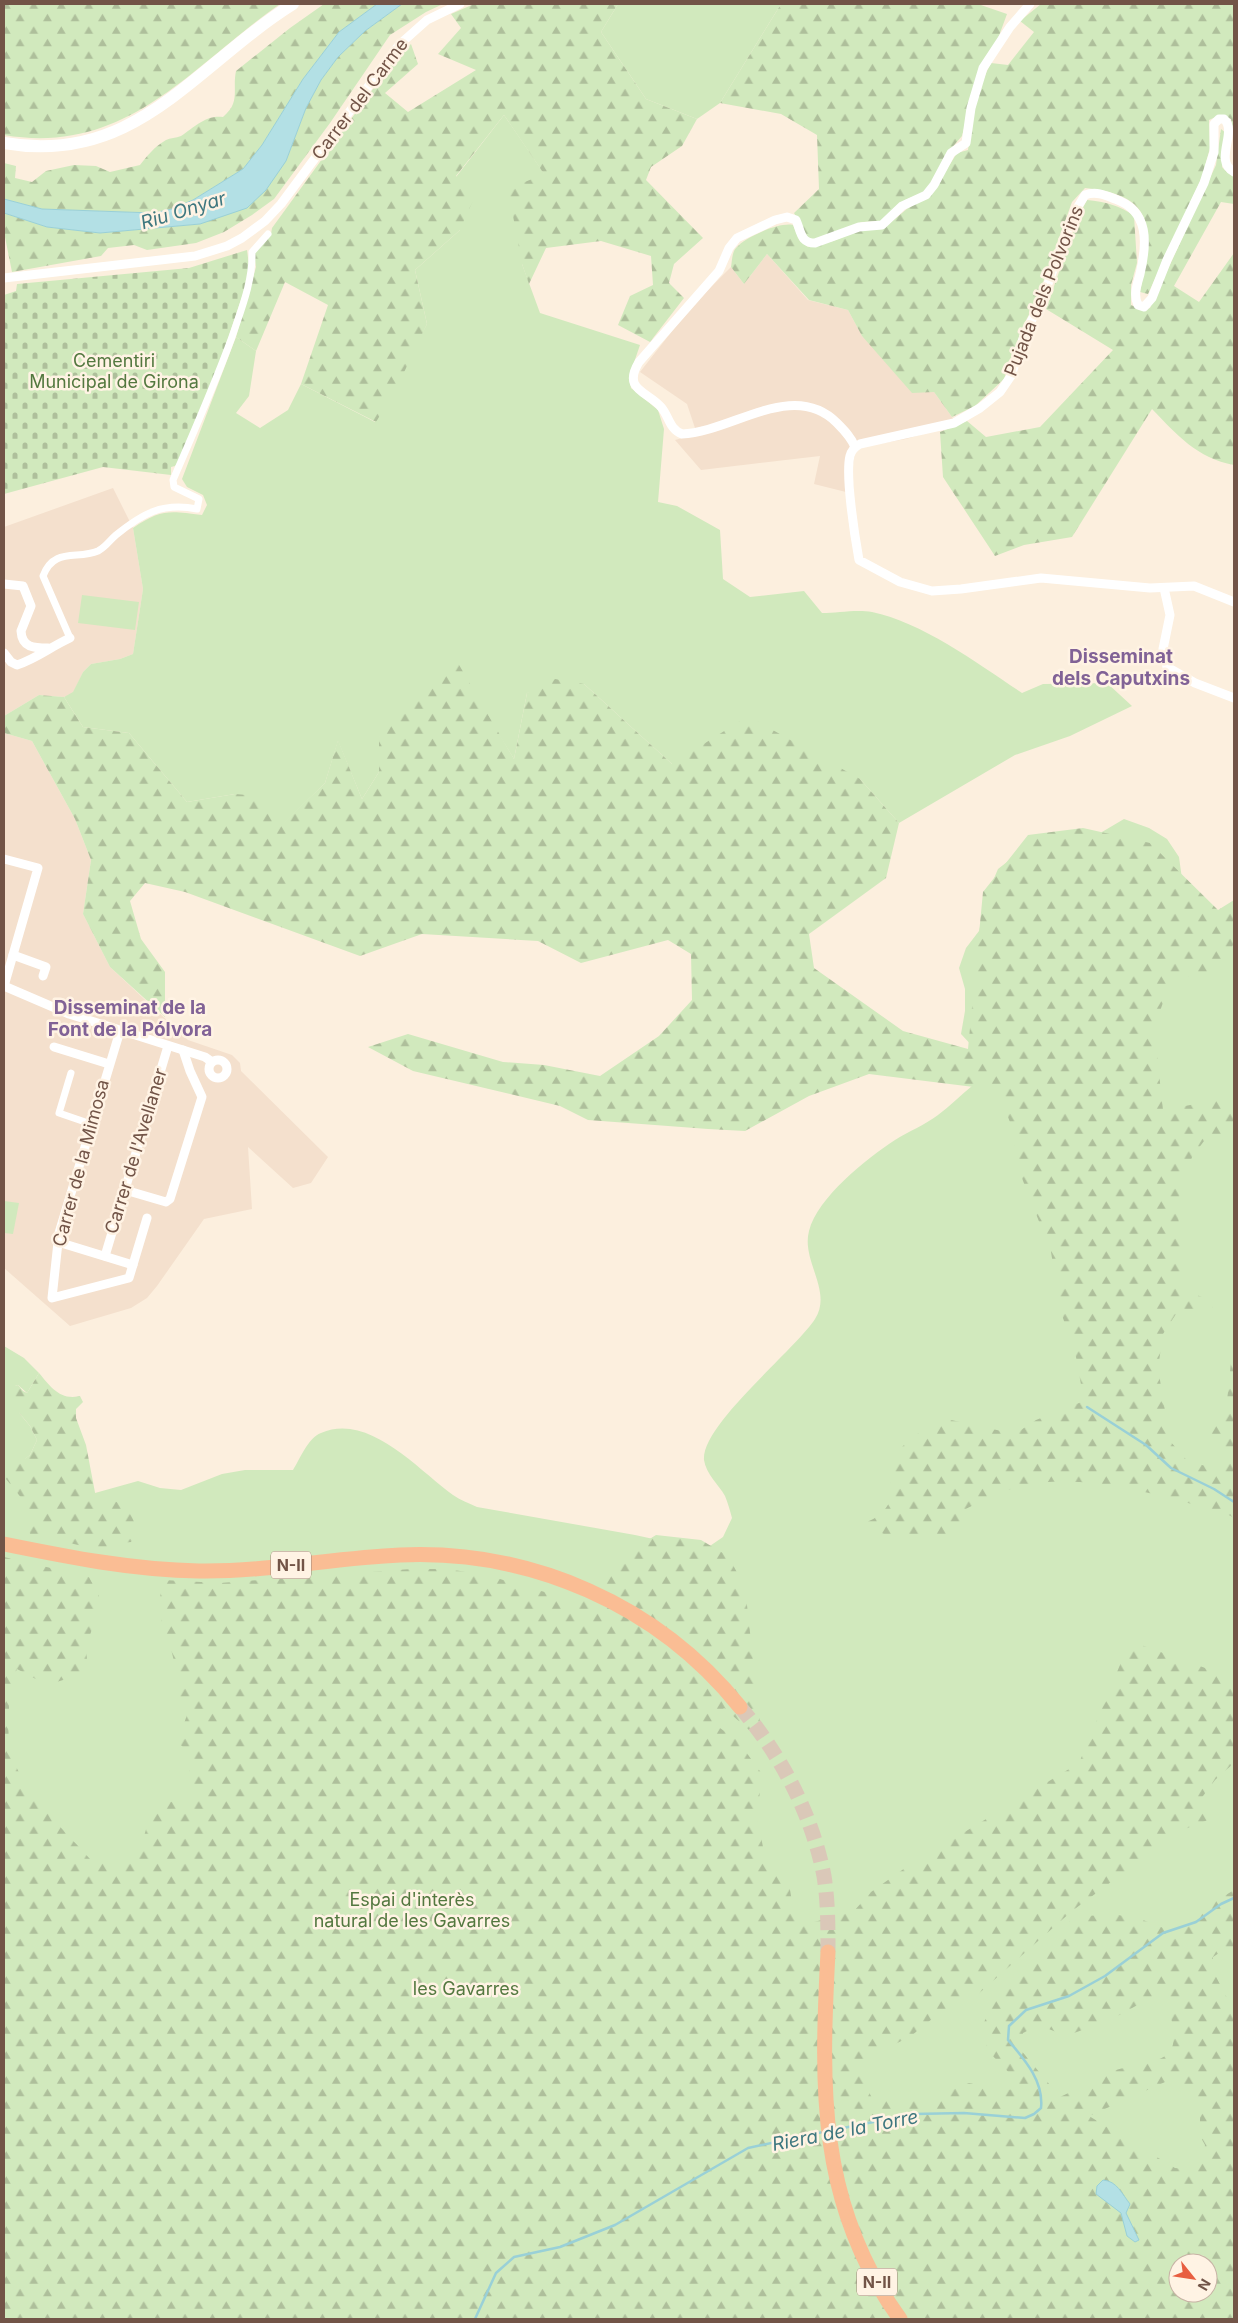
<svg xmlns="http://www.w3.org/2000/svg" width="1238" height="2323" font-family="Inter,sans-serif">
  <defs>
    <pattern id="forest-firs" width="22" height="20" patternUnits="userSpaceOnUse" patternTransform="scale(1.25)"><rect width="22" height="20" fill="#d1e9bd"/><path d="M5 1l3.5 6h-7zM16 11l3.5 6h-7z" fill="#aebf9b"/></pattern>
    <pattern id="cemetery-stones" width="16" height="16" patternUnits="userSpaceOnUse" patternTransform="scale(1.25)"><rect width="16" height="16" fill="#d1e9bd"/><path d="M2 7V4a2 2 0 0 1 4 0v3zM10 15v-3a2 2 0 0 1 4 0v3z" fill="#aebf9b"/></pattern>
  </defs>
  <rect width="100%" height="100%" fill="#fcefde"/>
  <g fill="#f4e0cd">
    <polygon points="767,254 808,300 848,310 862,336 934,392 957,424 906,439 861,447 855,453 852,470 854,494 814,484 820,456 701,470 675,440 697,434 687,404 640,372 691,307 731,267 744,284"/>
    <polygon points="113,488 133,528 143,589 133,654 120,659 91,664 83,672 73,693 64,697 39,695 4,716 4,527"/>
    <polygon points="4,733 32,741 75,819 91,860 83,914 110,967 188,1040 232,1055 240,1063 241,1071 328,1157 311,1183 293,1188 248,1147 252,1209 204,1219 157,1286 147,1298 131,1308 70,1326 4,1268"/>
  </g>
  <g fill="#d1e9bd" fill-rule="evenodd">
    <polygon points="618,4 781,4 720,103 697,119 646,99 601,32"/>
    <path d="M504 115 545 175 522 264 540 313 640 345 629 377 631 388 658 410 664 429 658 502 677 506 720 530 723 579 750 597 804 591 822 613C837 613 857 609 872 612 922 622 980 665 1022 693L1043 684 1107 683 1132 706 1070 736 1015 755 899 823 860 779 672 764 584 684 527 693 514 759 493 725 379 737V772L362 799 338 741 325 783 277 830 235 794 187 802 129 733 83 727 64 697 73 692 83 672 91 664 120 659 133 654 143 589 133 528C161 509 169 511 202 515L207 505 203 495 187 487 182 479 236 337 256 351 249 396 236 413 260 428 288 410 301 384 375 422 427 324 415 270 460 230 456 177Z"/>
    <polygon points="82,595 139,602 135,630 78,623"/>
    <path d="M1124 819 1149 828 1167 839 1179 857 1182 879 1234 941V2319H4V1346L24 1358 39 1373 27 1393 18 1385 15 1386 20 1414 30 1426 37 1440 30 1455 25 1459 72 1493H95L138 1481 160 1488 181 1490 222 1474 245 1470H293C300 1459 308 1438 321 1433 369 1412 418 1470 453 1495 460 1500 469 1503 477 1507L635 1535 704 1550 723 1537 732 1518C730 1511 728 1503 725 1496 719 1485 706 1474 704 1460 701 1425 794 1351 815 1319 833 1291 801 1261 809 1231 818 1197 866 1159 895 1140 909 1131 925 1125 938 1115 950 1106 961 1095 972 1086L976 1050 961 1034 965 1011V989L959 968 966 948 979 931 989 890 998 869 1016 855 1085 842ZM1178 2263H1208V2293H1178Z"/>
    <polygon points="4,1201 19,1203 13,1234 4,1233"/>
  </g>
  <g fill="url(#forest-firs)" fill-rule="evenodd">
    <path d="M4 4H280C190 67 127 156 4 135Z"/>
    <path d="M324 4H377L339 32 303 79 262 145 243 169 193 200 172 209 153 213 42 209 4 199V163L16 166 15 178 32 182 46 171 74 165 96 166 110 172 140 165C148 155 154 147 166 140 170 138 176 138 181 136 195 127 205 115 223 117 241 102 232 90 236 71L290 28Z"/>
    <polygon points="402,4 443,4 426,12 390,35 330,123 274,199 252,215 224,232 196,243 147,250 134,245 108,248 101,256 12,272 4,232 4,213 47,227 100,233 200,224 286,161 306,108 321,80 338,57 365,31"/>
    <polygon points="474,4 618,4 601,32 646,99 697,119 682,146 651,167 646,180 703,238 674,264 669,283 684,298 650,342 618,325 630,296 653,285 651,256 601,241 546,248 529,284 522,264 508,189 544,174 504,115 456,176 474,198 460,230 415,270 427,324 397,387 376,422 301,384 328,305 285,282 256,351 236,337 256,267 254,253 271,234 272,228 394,60 411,44 418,64 385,93 408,112 476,70 438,54 461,28 451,14"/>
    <polygon points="781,4 978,4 1007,14 996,44 980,68 962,136 949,151 932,183 923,193 905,200 883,221 862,222 818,240 809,240 794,213 819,189 817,135 781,114 720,103"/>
    <path d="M1041 4H1234V136L1231 119 1220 115 1209 120 1210 148 1202 177 1148 294 1140 292C1152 232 1159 195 1085 188L1072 202 1037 299 1022 328 1004 379 975 406 952 417 934 392 912 393 862 336 848 310 809 300 767 254 744 284 731 267C732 261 732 252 736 248 745 237 779 222 793 225L800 241 808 247 833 241 861 230 884 228 908 208 930 196 957 153 968 150C972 122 977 88 991 63L1008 65 1034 32 1020 21Z"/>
    <path d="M1221 129 1227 134 1222 167 1228 173 1234 175V204L1221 202 1174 286 1199 302 1234 253V465C1197 458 1177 435 1152 409L1072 537 1024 545 995 556 943 477 940 432 967 421 986 437 1040 427 1113 350 1046 309 1079 215 1087 200C1105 202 1120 205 1134 216L1137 263 1131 285V305L1142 310 1150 308 1216 165Z"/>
    <path d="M455 658 514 759 527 693 555 679 584 684 672 764 748 716 860 779 899 823 886 878 809 934 814 968 903 1031 968 1049 983 892 1028 835 1083 828 1150 843 1218 910 1234 900V941L1226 968 1171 980 1154 1028 1163 1110 1234 1097V1134L1207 1137 1192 1157 1177 1204 1181 1243 1180 1288 1214 1302 1212 1308 1176 1314 1163 1334 1158 1368 1170 1441 1190 1464 1224 1467 1226 1448 1204 1434 1215 1425 1226 1411 1231 1362 1234 1359V1518C1226 1512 1212 1510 1202 1507 1151 1492 1078 1474 1026 1485 1004 1489 982 1501 962 1511L963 1532 951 1538 910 1535 893 1538 861 1524C881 1517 885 1512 894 1493L887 1471C897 1444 919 1433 942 1418L1015 1434 1036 1420 1084 1401 1076 1357 1061 1312 1051 1252 1016 1163 1014 1133 998 1090 869 1074 809 1096 745 1131 708 1129 588 1120 560 1106 413 1071 368 1047 408 1034 503 1062 544 1065 600 1076 659 1036 692 1000 691 954 668 940 581 963 538 941 422 934 360 956 185 892 145 883 130 901 141 939 165 972V1017L110 967 83 914 91 860 75 819 32 741 4 733V716L39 695 64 697 83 727 129 733 187 802 235 794 258 796 277 829 325 783 338 740 362 799 379 772V737Z"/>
    <path d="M39 1373C50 1386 60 1401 80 1396L83 1402 76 1409V1418L86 1445 97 1503 105 1507 112 1500C127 1505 135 1518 137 1533L131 1542 112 1544 109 1552 30 1534 23 1500 6 1479 12 1468 30 1455 37 1440 30 1426 12 1404 15 1386 18 1385 23 1391 27 1393Z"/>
    <path d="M656 1535 701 1540 728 1556 745 1587 760 1723 749 1730 724 1708 713 1723 738 1741 762 1774 757 1817 763 1847 789 1884 795 1919 807 1924 854 1911 871 1892 905 1868 1079 1763 1130 1641 1222 1674 1234 1682V1763L1215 1780 1200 1800 1218 1816 1180 1831 1072 1911 976 1996 943 2010 911 2036 862 2061 858 2071 872 2098 925 2101 969 2083 1004 2090 1017 2089 1019 2083 988 2051 982 2026 995 2001 1014 1974 1074 1917 1114 1914 1143 1920 1169 1930 1234 1890V1950L1228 1947 1213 1957V1971L1234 2011V2319H4V1557L89 1577 99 1596 97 1614 86 1647 87 1660 79 1675 47 1685 17 1669C10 1686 9 1696 9 1714 8 1726 8 1740 11 1752 19 1788 66 1832 90 1859H104L121 1863C130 1856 139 1847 144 1836 148 1825 147 1815 157 1808 169 1800 183 1800 196 1798 193 1790 191 1783 190 1774 188 1759 192 1751 177 1743V1734L182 1729 187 1715 178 1692V1677L169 1641 162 1626 160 1598 163 1580 220 1583 411 1569H445L483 1574 582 1603 611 1563ZM1163 1991C1168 2006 1181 2042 1168 2054 1158 2063 1129 2066 1116 2070 1099 2075 1076 2090 1060 2097L1020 2049 1023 2033 1039 2025 1066 2036 1112 2019ZM1174 2078 1181 2081 1200 2108V2136L1205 2145 1204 2153 1185 2169 1175 2168 1089 2116ZM1178 2263H1208V2293H1178Z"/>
  </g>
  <polygon fill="url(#cemetery-stones)" points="247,250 250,273 208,398 178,462 175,466 171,467 171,475 103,467 4,494 4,295 16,291 17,284 189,268"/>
  <g fill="#b3e0e5" stroke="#99d0d7">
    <polygon points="377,4 402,4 365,31 338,57 321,80 306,108 286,161 266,190 247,208 200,224 100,233 47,227 4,213 4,199 42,209 153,213 172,209 193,200 243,169 262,145 303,79 339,32"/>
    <path d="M1103 2180C1117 2181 1122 2194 1130 2204L1126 2213 1139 2240 1135 2242 1127 2236 1121 2213 1096 2194 1097 2186Z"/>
  </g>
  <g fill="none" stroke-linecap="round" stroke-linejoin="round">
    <g stroke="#99d0d7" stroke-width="2.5">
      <polyline points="1087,1407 1146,1445 1171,1468 1214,1489 1234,1502"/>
      <path d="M833 2130 914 2114 964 2113 1025 2118 1034 2114 1041 2108C1044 2081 1024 2059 1008 2040L1009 2026 1026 2010 1069 1996 1105 1976 1163 1933 1196 1922 1221 1904 1234 1898"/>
      <polyline points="475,2319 496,2273 514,2257 560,2247 615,2225 748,2148 823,2132"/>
    </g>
    <path stroke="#dac8b8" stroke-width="15" stroke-dasharray="15 8" stroke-linecap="butt" d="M740 1707C781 1755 812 1814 824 1876 828 1901 828 1927 828 1952"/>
    <g stroke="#fff" stroke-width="7">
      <path d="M70 638 43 576C54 547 77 560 98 551 106 547 110 540 116 535 142 514 162 502 197 509L199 499 174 487 173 480C194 432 214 386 232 337 241 310 253 281 252 252L268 234"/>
      <polyline points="71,1073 59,1113 91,1124"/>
    </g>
    <g stroke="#fff" stroke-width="9">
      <path d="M1234 172C1213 161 1238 132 1224 119H1219L1214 124V152L1204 183 1167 260 1152 298 1144 307 1138 305C1133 295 1137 285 1140 274 1147 244 1150 211 1115 199 1105 195 1096 191 1085 195L1074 213 1042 300 1025 333 1011 376 1000 392 980 408 954 423 860 444C855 447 851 450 850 456 845 475 855 538 859 560L900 582 932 591 961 589 1041 578 1150 588 1194 586 1234 602"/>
      <polyline points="4,278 195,256 227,246 242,238 265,221 281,204 399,45 427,20 460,4"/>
      <path d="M855 447C851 437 844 430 837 423 793 379 732 432 682 434 669 429 669 416 661 407 647 391 622 390 639 362L719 271 729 248 737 238 775 220 787 217 796 220C801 231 800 243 815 243L859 227 882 225 902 206 926 195 934 185 951 153 966 143 971 108 983 68 1010 27 1030 4"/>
      <path d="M4 584 23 586 31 606 21 631C22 648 34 648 48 648"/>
      <polyline points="1164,588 1170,615 1163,649 1167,667 1195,683 1234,698"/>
      <path d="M4 653 11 662 17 665C36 659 52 646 70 638"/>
      <polyline points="4,859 38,868 4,986"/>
      <polyline points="13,955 46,967 43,976"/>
      <polyline points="4,986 69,1014 205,1057 212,1062"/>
      <polyline points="120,1031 59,1233 52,1298 129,1278 147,1218"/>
      <polyline points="54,1047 109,1064"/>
      <circle cx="218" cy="1069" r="9"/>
      <polyline points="125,1190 166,1202 170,1199 202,1097 190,1071 183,1050"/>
      <polyline points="58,1242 133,1265"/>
      <polyline points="105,1256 168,1046"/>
    </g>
    <path stroke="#fff" stroke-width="12" d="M4 143C136 166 194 66 293 4"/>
    <g stroke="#fabd94" stroke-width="15">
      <path d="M4 1544C68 1557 133 1570 199 1571 266 1572 333 1558 400 1555 531 1549 658 1605 740 1707"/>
      <path d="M828 1952C821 2086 817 2204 900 2319"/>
    </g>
  </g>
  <g text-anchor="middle" stroke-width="5" stroke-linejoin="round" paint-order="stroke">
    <g fill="#fff3e4" stroke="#9c8476" stroke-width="1">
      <rect x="271" y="1551.5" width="40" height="27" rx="4"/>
      <rect x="857" y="2268.5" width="40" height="27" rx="4"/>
    </g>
    <g font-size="16" font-weight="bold" fill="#725447">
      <text x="291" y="1571">N-II</text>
      <text x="877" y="2288">N-II</text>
    </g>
    <g font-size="18" fill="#725447" stroke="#fff3e4">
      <text transform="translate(360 99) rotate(-53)" y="6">Carrer del Carme</text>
      <text transform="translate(1044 291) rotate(-68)" y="6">Pujada dels Polvorins</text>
      <text transform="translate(136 1151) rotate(-73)" y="6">Carrer de l'Avellaner</text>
      <text transform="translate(81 1163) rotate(-75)" y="6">Carrer de la Mimosa</text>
    </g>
    <g font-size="18" fill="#53783f" stroke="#fff3e4">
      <text x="114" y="367">Cementiri<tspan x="114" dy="21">Municipal de Girona</tspan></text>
      <text x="412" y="1906">Espai d'interès<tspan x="412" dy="21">natural de les Gavarres</tspan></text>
      <text x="466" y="1995">les Gavarres</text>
    </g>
    <g font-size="19" font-style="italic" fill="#3e777f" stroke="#fff3e4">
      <text transform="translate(183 210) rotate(-17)" y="7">Riu Onyar</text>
      <text transform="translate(845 2130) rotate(-11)" y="7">Riera de la Torre</text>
    </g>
    <g font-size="19" font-weight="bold" fill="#816296" stroke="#fff3e4">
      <text x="1121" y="663">Disseminat<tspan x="1121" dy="22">dels Caputxins</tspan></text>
      <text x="130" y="1014">Disseminat de la<tspan x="130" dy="22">Font de la Pólvora</tspan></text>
    </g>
  </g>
  <rect width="1238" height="2323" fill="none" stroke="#725447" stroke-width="10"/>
  <g transform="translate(1193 2278) rotate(120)"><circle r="24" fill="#fff3e4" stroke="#c7b3a5"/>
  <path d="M0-4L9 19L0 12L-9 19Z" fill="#e85e41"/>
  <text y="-8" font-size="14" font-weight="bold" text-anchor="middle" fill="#725447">N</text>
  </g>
</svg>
